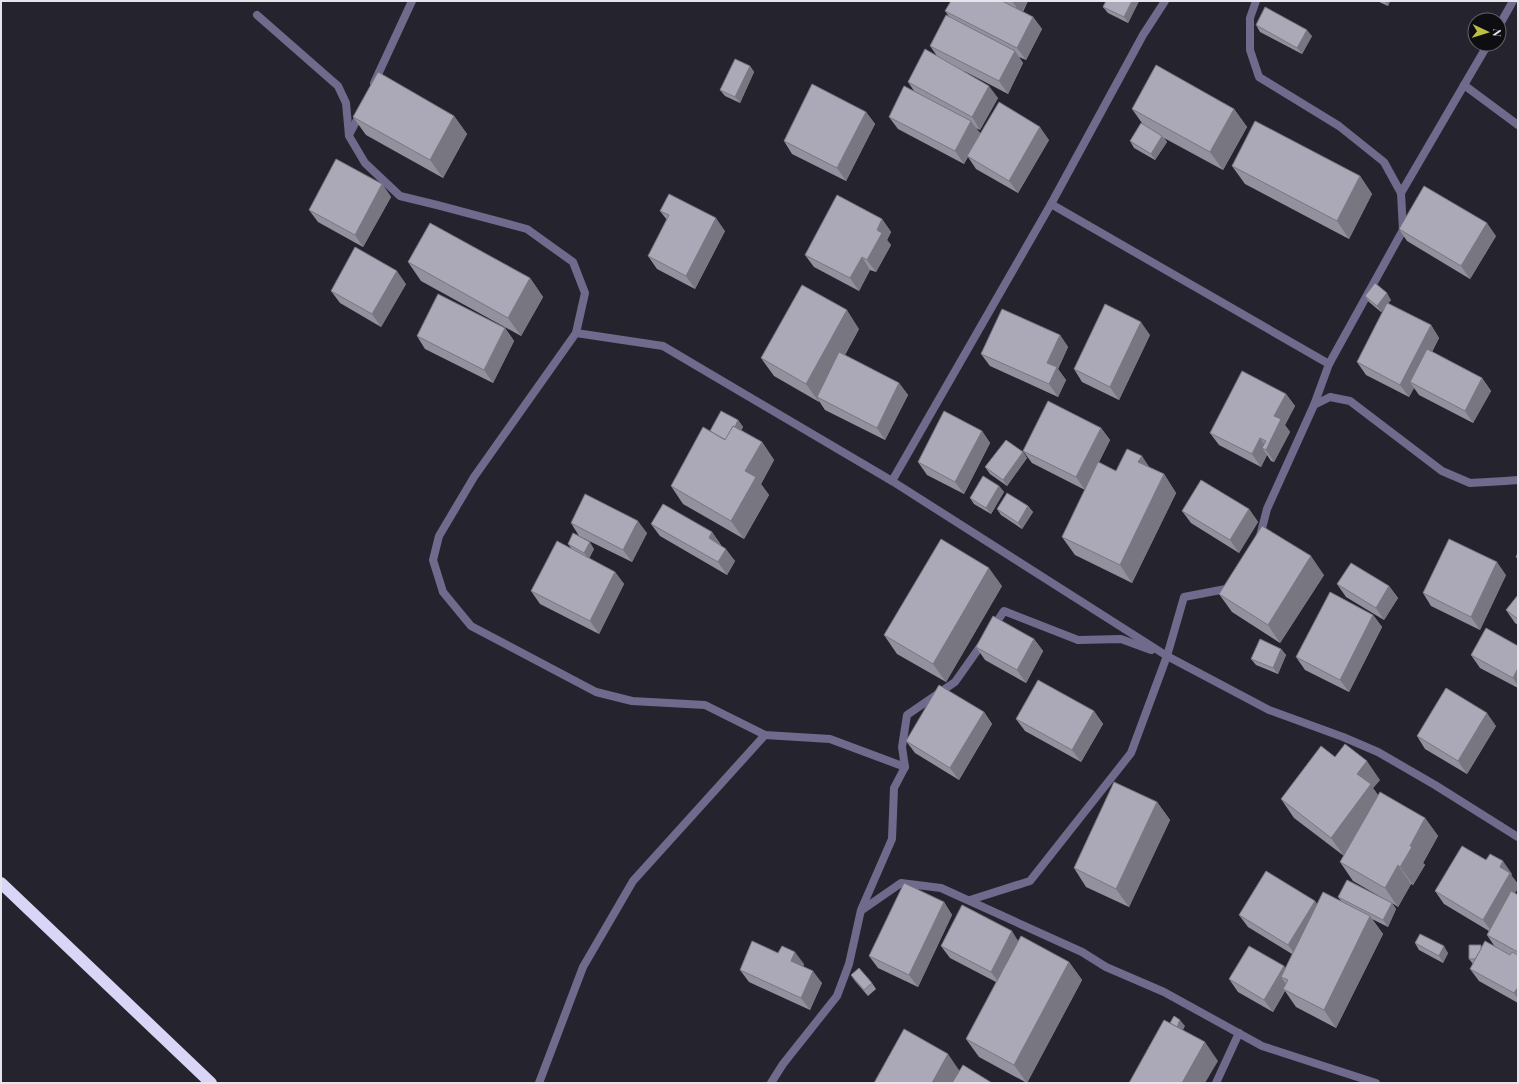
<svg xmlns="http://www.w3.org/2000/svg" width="1519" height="1084" font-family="'Playfair Display',serif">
  <rect width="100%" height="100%" fill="#25242e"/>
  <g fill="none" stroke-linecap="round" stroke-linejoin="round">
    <g stroke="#706b8c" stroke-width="8">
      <polyline points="1256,1 1250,18 1250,50 1259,77 1339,126 1384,162 1401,193 1403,230 1329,364 1314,405 1267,509 1260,536"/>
      <polyline points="257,15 338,86 346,103 349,136 365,163 400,196 437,205 527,229 573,262 585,293 576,333 474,477 439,536 433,560 443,592 471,626 596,692 632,701 705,705 765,735 830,739 905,767"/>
      <polyline points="1499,26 1513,1"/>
      <polyline points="374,83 412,1"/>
      <polyline points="1464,85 1518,125"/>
      <polyline points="349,135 361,112"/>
      <polyline points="1401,193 1488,44"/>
      <polyline points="1051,204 1329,364"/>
      <polyline points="576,333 663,346 892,481 1167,656 1269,710 1343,737 1378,752 1435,785 1518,837"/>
      <polyline points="1314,405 1330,397 1350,401 1442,471 1470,483 1505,481 1518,480"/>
      <polyline points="892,481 1051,204 1143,35 1165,1"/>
      <polyline points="994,626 1004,611 1078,640 1121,639 1151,650"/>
      <polyline points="970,900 1030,881 1131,753 1167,656 1184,597 1231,588"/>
      <polyline points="862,910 901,883 941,888 1082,952 1106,967 1164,992 1262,1046 1376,1083"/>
      <polyline points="539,1083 583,967 633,881 765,735"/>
      <polyline points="771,1083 783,1064 837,996 849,964 861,910 892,839 894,788 905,767 902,747 907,715 955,682 984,641"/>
      <polyline points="1216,1083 1239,1033"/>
    </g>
    <polyline stroke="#d9d5f6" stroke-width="12" points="1,883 211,1083"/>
  </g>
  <g fill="#93919d">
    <polygon points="951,1 1028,1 1023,12 1033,17 1042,29 1026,60 1019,57 1023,63 1008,94 964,71 998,98 980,130 976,128 980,133 1049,140 1018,193 976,169 968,157 964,164 898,129 889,117 914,91 908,82 937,56 930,46 950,18 945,11"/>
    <polygon points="1106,1 1139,1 1128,23 1108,13 1103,7"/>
    <polygon points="1377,1 1390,1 1388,6"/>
    <polygon points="1256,25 1312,36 1302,54 1260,32"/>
    <polygon points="750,66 754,72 740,103 725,96 720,90"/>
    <polygon points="1132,109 1234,109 1247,127 1223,170 1164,138 1167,142 1155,160 1134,148 1130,141 1142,123"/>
    <polygon points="866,112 875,124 846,181 792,154 784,141"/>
    <polygon points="454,116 467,134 443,178 366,135 353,117"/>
    <polygon points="1232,166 1360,176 1372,194 1349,239 1245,184"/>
    <polygon points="382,184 391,197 363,247 318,222 309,210"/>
    <polygon points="660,211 725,231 695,289 657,269 648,256 667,220"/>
    <polygon points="882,219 891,232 887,240 891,245 876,272 870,270 859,291 814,267 805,255"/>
    <polygon points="1399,229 1496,236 1470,279 1407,241"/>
    <polygon points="408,262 530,278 543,297 521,336 421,281"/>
    <polygon points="406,284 381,327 340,303 331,291"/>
    <polygon points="1365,296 1391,300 1388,303 1431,325 1439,338 1432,352 1482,378 1491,391 1473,423 1419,395 1414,388 1409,397 1366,375 1357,362 1384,309 1381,312 1369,302"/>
    <polygon points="505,328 514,341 493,383 425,349 417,336"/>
    <polygon points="859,329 845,355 899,383 908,395 885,440 825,410 819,401 819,402 774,376 761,358"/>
    <polygon points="1060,335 1068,347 1058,369 1066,380 1058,397 990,366 981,354"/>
    <polygon points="1150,335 1119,400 1082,382 1074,369"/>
    <polygon points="1286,394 1295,406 1285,425 1290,432 1274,462 1271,461 1267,455 1261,467 1219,445 1210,433"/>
    <polygon points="738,420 743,427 741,430 762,442 774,460 761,484 769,495 744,539 683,504 671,486 711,432"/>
    <polygon points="1101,428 1110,440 1099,462 1116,471 1150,468 1164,474 1176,493 1132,583 1075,555 1062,537 1085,490 1032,463 1023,451"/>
    <polygon points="982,431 990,443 964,494 927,475 918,462"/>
    <polygon points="1023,452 1027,458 1007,486 990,474 985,467"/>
    <polygon points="999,486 1004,492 991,514 974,504 970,498"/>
    <polygon points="1028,506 1033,512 1022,529 1001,515 997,509"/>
    <polygon points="1249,509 1258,522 1239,553 1191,523 1182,511"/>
    <polygon points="571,523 647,533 632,562 579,536"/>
    <polygon points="651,524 712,532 721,545 720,545 735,561 727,575 660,536"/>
    <polygon points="568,544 594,549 589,558 615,572 624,584 599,634 540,604 531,591 571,548"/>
    <polygon points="1324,575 1280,643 1232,612 1219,594"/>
    <polygon points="1506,575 1480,630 1431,606 1423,593"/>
    <polygon points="1337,584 1389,586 1398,598 1384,620 1346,597"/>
    <polygon points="1002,586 946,682 897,654 884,635"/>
    <polygon points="1518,595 1518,625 1515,623 1506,610"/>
    <polygon points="1373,615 1382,627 1349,692 1305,670 1296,657"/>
    <polygon points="1034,639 1043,651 1026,683 985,660 976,647"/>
    <polygon points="1518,646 1518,688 1480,668 1471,655"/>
    <polygon points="1281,649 1286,655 1278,674 1256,665 1251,659"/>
    <polygon points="1094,711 1103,724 1081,762 1025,731 1016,719"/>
    <polygon points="984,712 992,724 959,780 915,753 906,741"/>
    <polygon points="1496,726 1467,774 1425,749 1417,736"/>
    <polygon points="1380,780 1373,788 1378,795 1425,818 1438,836 1423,863 1425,865 1413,885 1411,884 1398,907 1392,903 1396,909 1388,927 1372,919 1383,934 1336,1028 1296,1007 1285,991 1273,1012 1238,992 1229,979 1286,968 1292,954 1248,927 1239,915 1315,901 1317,905 1341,901 1338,897 1391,903 1353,881 1340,862 1344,856 1294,818 1281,799"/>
    <polygon points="1157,802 1170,820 1129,907 1086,887 1074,868"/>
    <polygon points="1486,860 1512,874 1511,875 1518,884 1518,888 1515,893 1518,895 1518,1003 1479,981 1470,969 1473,964 1469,959 1482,947 1495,947 1487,935 1489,931 1444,904 1435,891"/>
    <polygon points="944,902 952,915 918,987 878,968 869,956"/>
    <polygon points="1018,941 1069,962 1082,980 1027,1083 979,1057 966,1039 996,982 950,958 941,946"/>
    <polygon points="1415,943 1448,953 1443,963 1419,950"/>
    <polygon points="804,964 803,967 822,983 810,1010 749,982 740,970"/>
    <polygon points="851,975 872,983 876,989 868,996 855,981"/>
  </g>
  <g fill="#787680">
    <polygon points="1012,1 1028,1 1021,14"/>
    <polygon points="1132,1 1139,1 1128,23 1124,17"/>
    <polygon points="1384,1 1390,1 1388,6"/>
    <polygon points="1033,17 1042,29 1026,60 1017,48"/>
    <polygon points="1307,30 1312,36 1302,54 1297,48"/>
    <polygon points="1015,51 1023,63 1008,94 999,81"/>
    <polygon points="750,66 754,72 740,103 735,97"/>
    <polygon points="989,86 998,98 980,130 972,117"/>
    <polygon points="1234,109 1247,127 1223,170 1210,152"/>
    <polygon points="866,112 875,124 846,181 837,168"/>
    <polygon points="454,116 467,134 443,178 430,160"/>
    <polygon points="971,121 980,133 964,164 955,151"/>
    <polygon points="1040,127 1049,140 1018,193 1009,181"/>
    <polygon points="1162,136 1167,142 1155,160 1151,154"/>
    <polygon points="1360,176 1372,194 1349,239 1337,221"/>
    <polygon points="382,184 391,197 363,247 355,235"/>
    <polygon points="716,218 725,231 695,289 686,276"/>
    <polygon points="882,219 891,232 887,240 891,245 876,272 867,260 877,230"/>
    <polygon points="1487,223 1496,236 1470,279 1461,266"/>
    <polygon points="862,257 870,270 859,291 850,278"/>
    <polygon points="397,271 406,284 381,327 372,314"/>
    <polygon points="530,278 543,297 521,336 508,318"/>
    <polygon points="1387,293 1391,300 1381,312 1377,306"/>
    <polygon points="847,310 859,329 821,399 817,397 819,401 819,402 806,384"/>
    <polygon points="1141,322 1150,335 1119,400 1110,387"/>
    <polygon points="1431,325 1439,338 1415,385 1410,382 1414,388 1409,397 1400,385"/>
    <polygon points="505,328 514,341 493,383 484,370"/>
    <polygon points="1060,335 1068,347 1058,369 1066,380 1058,397 1049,384 1047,363"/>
    <polygon points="1482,378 1491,391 1473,423 1465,411"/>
    <polygon points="899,383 908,395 885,440 877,428"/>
    <polygon points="1286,394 1295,406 1285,425 1290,432 1274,462 1266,450 1262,448 1267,455 1261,467 1252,454 1260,438 1267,448 1274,416"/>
    <polygon points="738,420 743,427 733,447 728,441"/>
    <polygon points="1101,428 1110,440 1085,490 1076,477"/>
    <polygon points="982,431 990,443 964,494 955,482"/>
    <polygon points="762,442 774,460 761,484 769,495 744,539 731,521 745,471"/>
    <polygon points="1023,452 1027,458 1007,486 1003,480"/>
    <polygon points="1142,456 1154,474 1138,462"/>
    <polygon points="1164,474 1176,493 1132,583 1120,565"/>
    <polygon points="999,486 1004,492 991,514 986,508"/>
    <polygon points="1028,506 1033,512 1022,529 1018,523"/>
    <polygon points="1249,509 1258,522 1239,553 1230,540"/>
    <polygon points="638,521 647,533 632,562 623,550"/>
    <polygon points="712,532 721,545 717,551 709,538"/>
    <polygon points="590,542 594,549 589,559 584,553"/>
    <polygon points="726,549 735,561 727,575 718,562"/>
    <polygon points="1311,556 1324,575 1280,643 1268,625"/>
    <polygon points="1497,562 1506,575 1480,630 1471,617"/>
    <polygon points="989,568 1002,586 946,682 933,664"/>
    <polygon points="615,572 624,584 599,634 590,621"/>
    <polygon points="1389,586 1398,598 1384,620 1376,608"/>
    <polygon points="1373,615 1382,627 1349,692 1340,680"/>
    <polygon points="1034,639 1043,651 1026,683 1017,670"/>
    <polygon points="1281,649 1286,655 1278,674 1273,668"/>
    <polygon points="1518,668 1518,686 1513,678"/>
    <polygon points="1094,711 1103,724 1081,762 1072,750"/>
    <polygon points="984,712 992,724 959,780 950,768"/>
    <polygon points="1487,713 1496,726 1467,774 1458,761"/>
    <polygon points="1367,761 1380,780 1373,788 1383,803 1344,856 1331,838 1357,774"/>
    <polygon points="1157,802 1170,820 1129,907 1116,889"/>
    <polygon points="1425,818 1438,836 1423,863 1425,865 1413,885 1400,867 1410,846"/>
    <polygon points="1503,861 1512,874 1511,875 1518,884 1518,888 1492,932 1483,920 1500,867"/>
    <polygon points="1398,865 1411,884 1398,907 1385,888"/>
    <polygon points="1315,901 1324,914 1297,957 1288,945"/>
    <polygon points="944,902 952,915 918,987 909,975"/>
    <polygon points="1392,903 1396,909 1388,927 1383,920"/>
    <polygon points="1370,916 1383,934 1336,1028 1324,1010"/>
    <polygon points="1012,931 1020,944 1000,984 991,972"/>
    <polygon points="1444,946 1448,953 1443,963 1439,956"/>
    <polygon points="795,952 804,964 800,974 791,961"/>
    <polygon points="1069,962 1082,980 1027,1083 1014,1065"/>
    <polygon points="1284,966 1293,978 1288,980 1281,977 1288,987 1283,989 1285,991 1273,1012 1264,1000"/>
    <polygon points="813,971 822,983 810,1010 801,998"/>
    <polygon points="1518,987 1518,999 1514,993"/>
    <polygon points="1180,1020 1185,1026 1179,1038 1174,1032"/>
    <polygon points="1205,1042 1218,1061 1205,1083 1182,1083"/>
    <polygon points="948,1054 961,1073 955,1083 932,1083"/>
  </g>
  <g fill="#aba9b7" stroke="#787680">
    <polygon points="951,1 1002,1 1033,17 1017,48 945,11"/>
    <polygon points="1106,1 1132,1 1124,17 1103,7"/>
    <polygon points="1265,7 1307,30 1297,48 1256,25"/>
    <polygon points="946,15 1015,51 999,81 930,46"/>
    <polygon points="925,49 989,86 972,117 908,82"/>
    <polygon points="735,59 750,66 735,97 720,90"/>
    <polygon points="1156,65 1234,109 1210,152 1132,109"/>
    <polygon points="378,72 454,116 430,160 353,117"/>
    <polygon points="812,84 866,112 837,168 784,141"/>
    <polygon points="904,86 971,121 955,151 889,117"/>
    <polygon points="999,102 1040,127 1009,181 967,156"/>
    <polygon points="1255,121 1360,176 1337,221 1232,166"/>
    <polygon points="1141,123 1162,136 1151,154 1130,141"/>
    <polygon points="336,159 382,184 355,235 309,210"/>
    <polygon points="1424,186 1487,223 1461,266 1399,229"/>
    <polygon points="669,194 716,218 686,276 648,256 669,215 660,211"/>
    <polygon points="837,195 882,219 877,230 882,233 867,260 862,257 850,278 805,255"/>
    <polygon points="430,223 530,278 508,318 408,262"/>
    <polygon points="355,247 397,271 372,314 331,291"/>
    <polygon points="1375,283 1387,293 1377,306 1365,296"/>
    <polygon points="802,285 847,310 806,384 761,358"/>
    <polygon points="438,294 505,328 484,370 417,336"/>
    <polygon points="1387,303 1431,325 1400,385 1357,362"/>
    <polygon points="1105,304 1141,322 1110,387 1074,369"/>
    <polygon points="1002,309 1060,335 1047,363 1057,367 1049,384 981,354"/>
    <polygon points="1427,349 1482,378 1465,411 1410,382"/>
    <polygon points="839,352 899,383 877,428 817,397"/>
    <polygon points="1242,371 1286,394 1274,416 1281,419 1266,450 1262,448 1266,441 1260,438 1252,454 1210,433"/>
    <polygon points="1048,401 1101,428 1076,477 1023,451"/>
    <polygon points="721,411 738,420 735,427 733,426 726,440 710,431"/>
    <polygon points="944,411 982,431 955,482 918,462"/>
    <polygon points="733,426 762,442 745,471 756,477 731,521 671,486 703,427 725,440"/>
    <polygon points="1006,440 1023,452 1003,480 985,467"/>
    <polygon points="1127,449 1142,456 1138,462 1164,474 1120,565 1062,537 1098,462 1116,471"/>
    <polygon points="983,476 999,486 986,508 970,498"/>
    <polygon points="1201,480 1249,509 1230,540 1182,511"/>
    <polygon points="1007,493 1028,506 1018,523 997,509"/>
    <polygon points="585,494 638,521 623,550 571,523"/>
    <polygon points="663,504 712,532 709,538 726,549 718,562 651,524"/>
    <polygon points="1262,526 1311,556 1268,625 1219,594"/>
    <polygon points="573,533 590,542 584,553 568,544"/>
    <polygon points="941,539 989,568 933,664 884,635"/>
    <polygon points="1449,539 1497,562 1471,617 1423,593"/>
    <polygon points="557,541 615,572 590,621 531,591"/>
    <polygon points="1518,553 1518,558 1516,557"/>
    <polygon points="1351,563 1389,586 1376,608 1337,584"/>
    <polygon points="1330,592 1373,615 1340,680 1296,657"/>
    <polygon points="1518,595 1518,619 1506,610"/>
    <polygon points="993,616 1034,639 1017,670 976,647"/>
    <polygon points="1486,628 1518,646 1518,668 1513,678 1471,655"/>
    <polygon points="1260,639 1281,649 1273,668 1251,659"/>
    <polygon points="1038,680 1094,711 1072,750 1016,719"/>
    <polygon points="939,685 984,712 950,768 906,741"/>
    <polygon points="1446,688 1487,713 1458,761 1417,736"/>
    <polygon points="1345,744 1367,761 1357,774 1371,784 1331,838 1281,799 1321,746 1335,757"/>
    <polygon points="1114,782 1157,802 1116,889 1074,868"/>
    <polygon points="1380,792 1425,818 1410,846 1412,847 1400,867 1398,865 1385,888 1340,862"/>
    <polygon points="1462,846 1486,860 1490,854 1503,861 1500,867 1510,873 1483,920 1435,891"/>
    <polygon points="1266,871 1315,901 1288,945 1239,915"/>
    <polygon points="1347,880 1392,903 1383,920 1338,897"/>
    <polygon points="904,883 944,902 909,975 869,956"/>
    <polygon points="1511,891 1518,895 1518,952 1487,935"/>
    <polygon points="1323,892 1370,916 1324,1010 1283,989 1288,980 1281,977"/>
    <polygon points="962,905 1012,931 991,972 941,946"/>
    <polygon points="1420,934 1444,946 1439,956 1415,943"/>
    <polygon points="1021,936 1069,962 1014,1065 966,1039"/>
    <polygon points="752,941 778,953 782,946 795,952 791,961 813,971 801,998 740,970"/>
    <polygon points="1485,941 1510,955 1512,952 1518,955 1518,987 1514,993 1470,969"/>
    <polygon points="1469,945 1481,945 1481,949 1475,959 1469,959"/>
    <polygon points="1249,946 1284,966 1264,1000 1229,979"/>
    <polygon points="859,968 872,983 864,990 851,975"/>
    <polygon points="1174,1016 1180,1020 1177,1027 1170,1023"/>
    <polygon points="1164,1020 1205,1042 1182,1083 1129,1083"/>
    <polygon points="904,1029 948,1054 932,1083 874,1083"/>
    <polygon points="963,1065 992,1083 952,1083"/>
  </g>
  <rect width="1519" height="1084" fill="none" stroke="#e6e5ec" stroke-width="4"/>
  <g transform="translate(1487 32) rotate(94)"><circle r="19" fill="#0e0e12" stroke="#646469"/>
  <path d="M0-3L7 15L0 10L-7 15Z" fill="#bbc044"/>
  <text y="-6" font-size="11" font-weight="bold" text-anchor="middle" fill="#e6e5ec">N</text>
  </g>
</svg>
